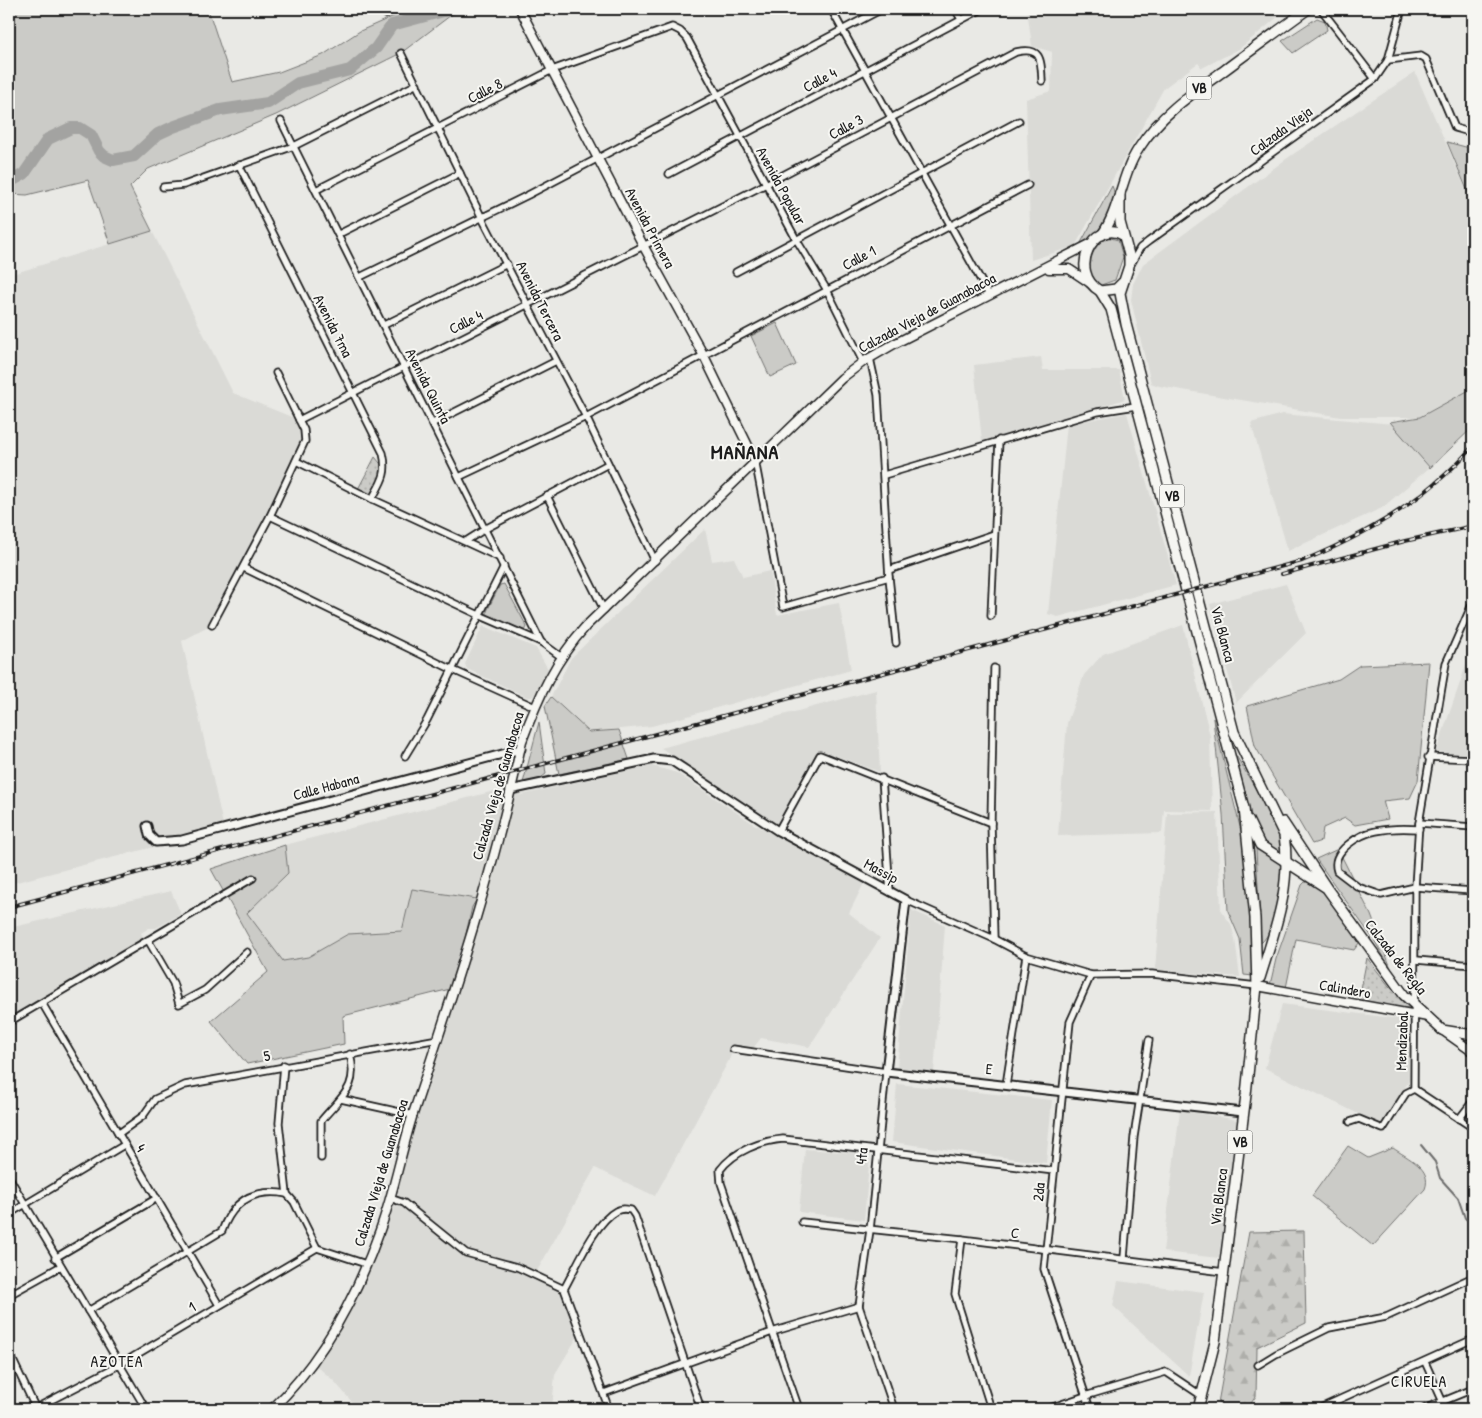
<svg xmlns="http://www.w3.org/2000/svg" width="1482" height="1418" font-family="'Patrick Hand',sans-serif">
  <defs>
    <pattern id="forest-firs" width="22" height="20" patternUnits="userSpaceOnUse" patternTransform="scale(1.25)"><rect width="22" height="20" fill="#cbcbc7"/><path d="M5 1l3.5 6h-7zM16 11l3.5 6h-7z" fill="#aeaeaa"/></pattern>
    <pattern id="park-dots" width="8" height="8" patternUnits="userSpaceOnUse" patternTransform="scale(1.25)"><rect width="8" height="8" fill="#cbcbc7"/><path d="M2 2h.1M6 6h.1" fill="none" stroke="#aeaeaa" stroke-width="1.8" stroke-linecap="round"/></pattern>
  </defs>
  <rect width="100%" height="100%" fill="#e9e9e5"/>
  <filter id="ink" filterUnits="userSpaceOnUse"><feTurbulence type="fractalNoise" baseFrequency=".02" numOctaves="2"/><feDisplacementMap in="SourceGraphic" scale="10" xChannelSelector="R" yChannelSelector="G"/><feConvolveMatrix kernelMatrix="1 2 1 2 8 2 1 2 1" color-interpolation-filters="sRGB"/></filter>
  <g filter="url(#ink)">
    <g fill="#dadad6">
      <polygon points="1027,9 1285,9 1286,10 1239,49 1202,68 1198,63 1164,88 1075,246 1031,260 1026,99 1051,91 1052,52 1032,46"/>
      <polygon points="1415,72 1473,206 1473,388 1420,417 1341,417 1159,386 1151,383 1131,300 1133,284 1143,264 1289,157"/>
      <polygon points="152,231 233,393 299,420 305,441 212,625 182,641 224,829 9,884 9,275"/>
      <polygon points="1041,357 1043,370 1119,370 1125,399 999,440 982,441 974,365"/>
      <polygon points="1127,413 1176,585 1058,617 1048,614 1067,424"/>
      <polygon points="1282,414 1394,424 1429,468 1382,508 1288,551 1251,423"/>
      <polygon points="705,529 712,561 734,558 743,577 770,571 777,615 839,603 851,670 652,726 589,732 551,697 571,658"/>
      <polygon points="1286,584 1306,633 1236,703 1210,604"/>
      <polygon points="1183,625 1210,736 1212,811 1164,810 1162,833 1058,836 1067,723 1084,675 1103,654"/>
      <polygon points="483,626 536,648 548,669 541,688 532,697 527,697 467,669 465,664"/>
      <polygon points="1473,645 1473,755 1436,752"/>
      <polygon points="876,690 880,772 820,750 777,824 661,748"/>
      <polygon points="649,765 677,773 754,824 796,845 864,883 849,913 880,938 809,1047 761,1038 750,1052 733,1049 729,1060 655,1196 595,1168 537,1271 564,1289 581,1331 555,1374 552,1409 358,1409 334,1381 312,1362 366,1264 454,988 472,907 477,899 403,931 348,934 308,957 282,961 247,913 288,873 285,845 506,788 521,795"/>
      <polygon points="1217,812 1221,911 1231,924 1235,939 1240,977 1155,970 1167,813"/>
      <polygon points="171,891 181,914 156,928 149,928 141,933 144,938 9,1017 9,928"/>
      <polygon points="911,910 945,925 934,1073 897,1068"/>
      <polygon points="1282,1004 1408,1020 1410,1079 1383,1126 1265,1068"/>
      <polygon points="897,1084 1052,1100 1046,1163 892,1142"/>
      <polygon points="1180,1110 1237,1120 1219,1258 1163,1252"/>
      <polygon points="805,1149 870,1154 864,1220 799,1212"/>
      <polygon points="1118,1281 1204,1292 1189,1376 1113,1306"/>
    </g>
    <g fill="#cbcbc7" stroke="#747472">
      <polygon points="9,9 208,9 232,82 279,72 323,55 360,31 410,9 459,9 401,53 276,115 148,169 130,187 152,231 110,244 88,180 27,195 9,194"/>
      <polygon points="1317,18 1325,21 1327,30 1293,53 1282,41"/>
      <polygon points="1447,142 1473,149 1473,204"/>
      <path d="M1112 186C1123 206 1093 239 1077 250Z"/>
      <path d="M1107 237 1118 240 1123 257 1115 280 1101 285C1079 275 1092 246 1107 237Z"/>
      <polygon points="777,323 796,365 770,377 751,336"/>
      <polygon points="1473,388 1473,427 1430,468 1390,422 1420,417"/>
      <polygon points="504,584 527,627 525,631 487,615 487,611 500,585"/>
      <polygon points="1429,662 1418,781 1410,798 1383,801 1388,819 1355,825 1345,818 1323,828 1321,841 1312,844 1255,746 1247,706 1339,679 1360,665"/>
      <polygon points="551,697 589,732 619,730 629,759 559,774 545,706"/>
      <polygon points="1213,718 1244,843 1249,892 1253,976 1244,975 1240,939 1228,911 1223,814"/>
      <polygon points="539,722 546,774 538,780 523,783"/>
      <polygon points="1234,752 1275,822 1281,840 1282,855 1268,847 1257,835 1233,754"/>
      <polygon points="285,845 288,873 247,913 283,961 308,957 348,934 402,931 412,889 477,899 472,907 454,988 343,1016 344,1044 247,1064 211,1021 268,972 211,869"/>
      <path d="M1256 849 1282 864C1282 886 1277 929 1261 943Z"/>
      <polygon points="1338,849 1371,915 1392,971 1374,940 1316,859"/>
      <path d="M1305 882C1326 880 1349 927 1359 943L1354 950 1296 939 1286 988 1270 985 1276 959 1302 885Z"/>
      <path d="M1348 1146 1368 1158 1393 1148C1407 1158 1433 1168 1425 1189L1373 1246 1312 1196Z"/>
    </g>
    <polygon fill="url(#forest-firs)" stroke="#747472" points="1304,1231 1306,1323 1257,1347 1256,1396 1247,1409 1228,1409 1218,1403 1249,1232"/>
    <g fill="url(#park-dots)" stroke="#747472">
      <polygon points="375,457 385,469 372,497 358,489"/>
      <polygon points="1367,958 1389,986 1412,1009 1361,1002 1359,999"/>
    </g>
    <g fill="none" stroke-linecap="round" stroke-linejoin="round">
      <polyline stroke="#6d6d6c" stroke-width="2" points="1421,1145 1435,1162 1440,1178 1458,1198 1465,1218 1473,1225"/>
      <polyline stroke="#a3a3a1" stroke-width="12" points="9,179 15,179 24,174 48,139 71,128 80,128 91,135 99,151 104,156 113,160 134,156 158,134 173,127 220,110 268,103 298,83 350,70 376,48 392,25 451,9"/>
      <defs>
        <g id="minor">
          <polyline points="383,9 386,14"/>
          <polyline points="831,9 989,295"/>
          <polyline points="955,9 961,19"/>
          <polyline points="1321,9 1375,79"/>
          <polyline points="401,53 482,218 586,417 655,561"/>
          <polyline points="1388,60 1421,56 1426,59 1455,128 1473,133"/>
          <polyline points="281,121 541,642 560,656"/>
          <path d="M239 165 383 453C388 474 382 481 372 499"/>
          <polyline points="669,174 982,9"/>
          <polyline points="163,187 184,185 294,146 417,84"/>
          <polyline points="316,190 552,70 672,27 680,31 687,38 796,239 827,290 863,362"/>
          <polyline points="339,234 460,173"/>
          <polyline points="1130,266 1140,248 1149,241 1375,79 1388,60 1402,9"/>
          <polyline points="736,272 1019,121"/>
          <polyline points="360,277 528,195 882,9"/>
          <polyline points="384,325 507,264"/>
          <polyline points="870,358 878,395 889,577 896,643"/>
          <path d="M299 420 766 184 1016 52C1042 46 1041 60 1042 81"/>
          <polyline points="433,423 556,361"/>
          <polyline points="755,460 783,607 889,577"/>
          <polyline points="296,461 372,499 500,558"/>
          <polyline points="884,475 1097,412 1136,406"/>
          <polyline points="459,477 586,417 1028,185"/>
          <polyline points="547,496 604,610"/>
          <polyline points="270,516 479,615 541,642"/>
          <polyline points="466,541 485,529 608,464"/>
          <polyline points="244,568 453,670 535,707"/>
          <polyline points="889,570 994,534"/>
          <polyline points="991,616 999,440"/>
          <polyline points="212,625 270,516 305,441 304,430 276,373"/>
          <polyline points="405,756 427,720 504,566"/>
          <polyline points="1428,757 1473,759"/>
          <polyline points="882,778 890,892"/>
          <polyline points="1419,823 1473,827"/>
          <path d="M1419 829C1405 828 1390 828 1376 831 1360 834 1330 851 1337 871L1358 887 1381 895 1415 887 1473 891"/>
          <polyline points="778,831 820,755 991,823"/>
          <polyline points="906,900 994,939 1026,956 1091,975 1152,974 1257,986"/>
          <polyline points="994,939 991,823 994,668"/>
          <polyline points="148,940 173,983 179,1004 205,990 247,952"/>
          <polyline points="1416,960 1473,965"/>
          <polyline points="42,1003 219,1305"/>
          <polyline points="9,1022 253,878"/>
          <polyline points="733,1049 886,1072 870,1230 859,1306 894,1409"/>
          <polyline points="284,1065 279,1123 287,1194 294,1202 317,1248"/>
          <polyline points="1006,1085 1026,956"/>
          <polyline points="1414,1089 1415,887 1419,823 1446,663 1473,602"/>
          <polyline points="1414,1089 1473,1128"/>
          <polyline points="341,1099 413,1115"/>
          <polyline points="1459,1119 1473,1101"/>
          <polyline points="1350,1122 1359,1119 1383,1129 1406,1093 1414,1089"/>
          <polyline points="118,1134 143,1116 155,1099 185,1085 438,1039"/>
          <path d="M321 1158V1121C341 1096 359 1089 350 1054"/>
          <polyline points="9,1177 146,1409"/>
          <polyline points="390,1198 404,1203 466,1253 517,1267 564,1289 609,1409"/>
          <polyline points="9,1214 124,1145"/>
          <polyline points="802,1222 962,1239 1224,1272"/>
          <polyline points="962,1239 955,1294 991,1409"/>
          <polyline points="55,1258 157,1198"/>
          <polyline points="1124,1258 1134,1137 1149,1040"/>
          <path d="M564 1289C576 1268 595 1222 616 1211 622 1208 626 1209 631 1210L635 1216 701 1409"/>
          <polyline points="9,1295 61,1266"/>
          <path d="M88 1311 222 1231C233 1200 255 1188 287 1194"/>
          <polyline points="9,1352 36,1409"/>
          <polyline points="1425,1362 1446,1409"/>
          <polyline points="1258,1365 1276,1354 1329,1328 1386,1317 1473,1277"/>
          <polyline points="604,1393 772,1332 859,1306"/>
          <polyline points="34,1409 119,1365 317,1248 366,1264"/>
          <path d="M799 1409 721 1183 720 1170C734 1151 761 1141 783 1139L1054 1171"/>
          <polyline points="1047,1409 1085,1396 1166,1372 1202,1396"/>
          <polyline points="1090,1409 1044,1269 1070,1022 1091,975"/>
          <polyline points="1318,1409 1473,1339"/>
          <polyline points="1424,1409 1473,1389"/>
        </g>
        <g id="tertiary">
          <polyline points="510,790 654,759 672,761 778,831 906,900 886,1072 1243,1112"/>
          <polyline points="147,826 149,835 156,842 182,840 521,749"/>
        </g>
        <g id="secondary">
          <polyline points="520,9 644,247 704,356 755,460"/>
          <polyline points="1049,269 1069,269 1090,283"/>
          <polyline points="1257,986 1428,1017"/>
          <polyline points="1442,1030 1473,1052"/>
          <path d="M272 1409C322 1361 357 1295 380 1230 394 1192 401 1152 413 1114 454 991 495 867 522 741 538 698 555 660 586 626L842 378 863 362 894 344 1092 243"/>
        </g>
        <g id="primary">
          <path d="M1120 193V222L1129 255V266L1120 293 1126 324 1234 732 1284 835C1292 887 1275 929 1260 978"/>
          <path d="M1102 235C1120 209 1121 175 1139 148 1160 115 1191 94 1222 72 1250 51 1279 30 1308 9"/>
          <path d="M1122 283 1116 289 1100 291C1067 272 1094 218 1123 235"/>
          <polyline points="1100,291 1111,309 1244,808 1255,918 1257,986 1246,1095 1215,1342 1198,1409"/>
          <polyline points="1248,820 1260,845 1325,887"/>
          <polyline points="1283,822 1328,890 1404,995 1442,1030 1473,1035"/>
        </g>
      </defs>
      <use href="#minor" stroke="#1c1c1c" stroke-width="9"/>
      <use href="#tertiary" stroke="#1c1c1c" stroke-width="11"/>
      <use href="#secondary" stroke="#1c1c1c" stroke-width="11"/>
      <use href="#primary" stroke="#1c1c1c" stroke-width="12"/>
      <use href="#minor" stroke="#f6f6f2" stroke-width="5.5"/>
      <use href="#tertiary" stroke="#f6f6f2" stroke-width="7"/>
      <use href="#secondary" stroke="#f6f6f2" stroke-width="8"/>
      <use href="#primary" stroke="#f6f6f2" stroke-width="9"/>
      <defs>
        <g id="rail">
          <polyline points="1282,574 1405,541 1473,526"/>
          <path d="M9 907 1302 561C1366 535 1427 500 1473 446"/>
        </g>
      </defs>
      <use href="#rail" stroke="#1c1c1c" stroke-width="4"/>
      <use href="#rail" stroke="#f6f6f2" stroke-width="2" stroke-dasharray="5.5" stroke-linecap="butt"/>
    </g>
  </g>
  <g text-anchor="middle" stroke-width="4" stroke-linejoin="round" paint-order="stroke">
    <g fill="#f6f6f2" stroke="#5d5d5c" stroke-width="1">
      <rect x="1186.5" y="76.5" width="25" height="23" rx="4"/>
      <rect x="1159.5" y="484.5" width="25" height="23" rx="4"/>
      <rect x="1227.5" y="1130.5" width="25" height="23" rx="4"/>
    </g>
    <g font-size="14" font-weight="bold" fill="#1c1c1c">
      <text x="1199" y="93">VB</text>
      <text x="1172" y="501">VB</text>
      <text x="1240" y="1147">VB</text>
    </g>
    <g font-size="15" fill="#1c1c1c" stroke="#f6f6f2">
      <text transform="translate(820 80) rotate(-28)" y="5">Calle 4</text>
      <text transform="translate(485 91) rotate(-27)" y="5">Calle 8</text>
      <text transform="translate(846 127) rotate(-28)" y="5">Calle 3</text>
      <text transform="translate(1281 131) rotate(-36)" y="5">Calzada Vieja</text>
      <text transform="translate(781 186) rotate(61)" y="5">Avenida Popular</text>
      <text transform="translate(650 228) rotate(62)" y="5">Avenida Primera</text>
      <text transform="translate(859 258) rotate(-28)" y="5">Calle 1</text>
      <text transform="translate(540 301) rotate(63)" y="5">Avenida Tercera</text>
      <text transform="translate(927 313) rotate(-28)" y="5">Calzada Vieja de Guanabacoa</text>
      <text transform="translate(466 322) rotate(-27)" y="5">Calle 4</text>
      <text transform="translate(333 326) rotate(63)" y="5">Avenida 7ma</text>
      <text transform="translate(428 386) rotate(63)" y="5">Avenida Quinta</text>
      <text transform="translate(1223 634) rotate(75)" y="5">Vía Blanca</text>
      <text transform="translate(498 786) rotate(-74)" y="5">Calzada Vieja de Guanabacoa</text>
      <text transform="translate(326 787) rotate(-15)" y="5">Calle Habana</text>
      <text transform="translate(881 871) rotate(28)" y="5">Massip</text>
      <text transform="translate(1396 957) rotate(52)" y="5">Calzada de Regla</text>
      <text transform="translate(1345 989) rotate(10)" y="5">Calindero</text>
      <text transform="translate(1402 1041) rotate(-88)" y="5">Mendizabal</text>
      <text transform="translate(267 1056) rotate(-11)" y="5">5</text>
      <text transform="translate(989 1069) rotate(6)" y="5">E</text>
      <text transform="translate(141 1148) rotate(58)" y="5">4</text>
      <text transform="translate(862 1156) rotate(-85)" y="5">4ta</text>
      <text transform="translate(381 1173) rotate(-73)" y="5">Calzada Vieja de Guanabacoa</text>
      <text transform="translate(1039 1192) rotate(-84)" y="5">2da</text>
      <text transform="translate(1219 1197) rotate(-83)" y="5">Vía Blanca</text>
      <text transform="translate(1015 1233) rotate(8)" y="5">C</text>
      <text transform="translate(192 1307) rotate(-31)" y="5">1</text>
    </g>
    <g font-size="16" letter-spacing="1" fill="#1c1c1c" stroke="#f6f6f2">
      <text x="117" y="1367">AZOTEA</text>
      <text x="1419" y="1387">CIRUELA</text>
    </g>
    <g font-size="20" font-weight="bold" letter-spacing="1" fill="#1c1c1c" stroke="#f6f6f2">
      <text x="745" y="459">MAÑANA</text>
    </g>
  </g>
  <rect width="1482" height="1418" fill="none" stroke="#f6f6f2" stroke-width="30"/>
  <rect x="15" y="15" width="1452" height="1388" fill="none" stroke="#1c1c1c" stroke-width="2" filter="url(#ink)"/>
</svg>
